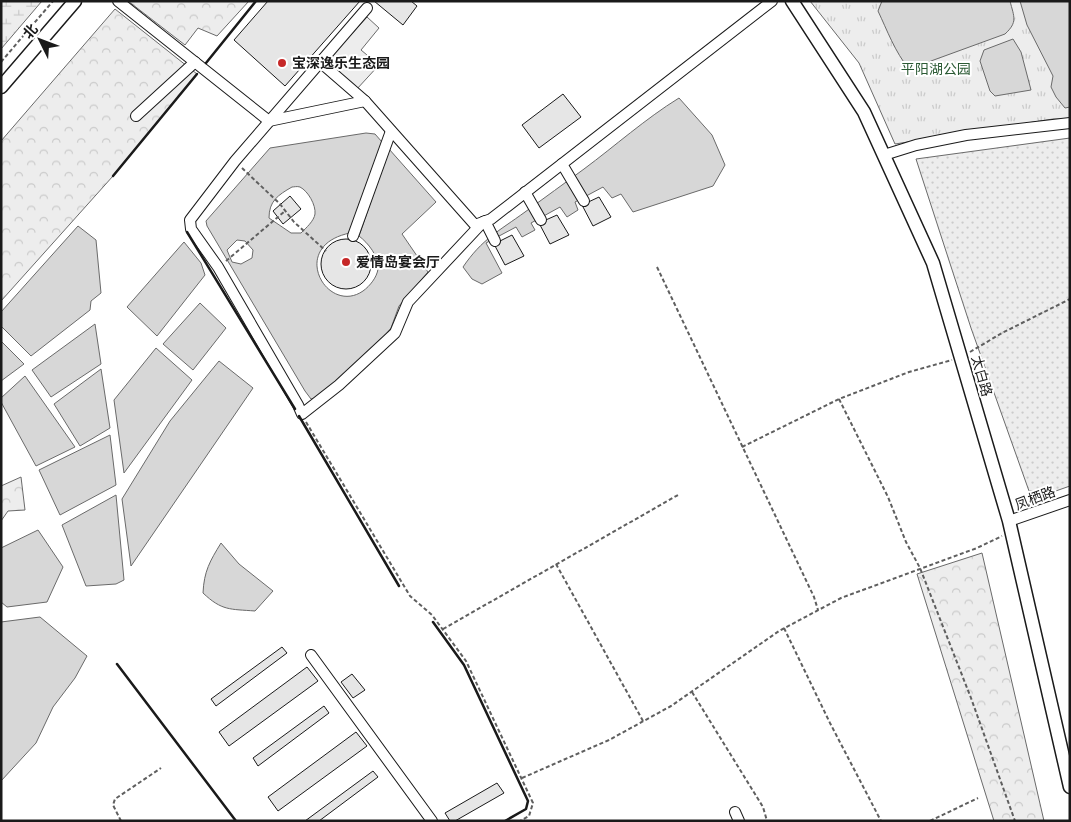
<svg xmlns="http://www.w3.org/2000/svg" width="1071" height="822" font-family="Lato,'Noto Sans SC',sans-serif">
  <defs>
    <pattern id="grass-dots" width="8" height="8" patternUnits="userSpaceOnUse" patternTransform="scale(1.25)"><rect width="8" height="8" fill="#ededed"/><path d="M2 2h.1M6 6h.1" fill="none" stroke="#cbcbcb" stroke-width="1.8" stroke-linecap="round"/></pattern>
    <pattern id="forest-crowns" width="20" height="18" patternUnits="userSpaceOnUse" patternTransform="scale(1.25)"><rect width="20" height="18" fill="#ededed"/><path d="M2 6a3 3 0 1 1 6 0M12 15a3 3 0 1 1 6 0" fill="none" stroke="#cbcbcb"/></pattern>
    <pattern id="wetland-marsh" width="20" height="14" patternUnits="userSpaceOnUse" patternTransform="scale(1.25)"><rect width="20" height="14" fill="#ededed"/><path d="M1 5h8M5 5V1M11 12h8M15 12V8" fill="none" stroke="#cbcbcb"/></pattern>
    <pattern id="park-tufts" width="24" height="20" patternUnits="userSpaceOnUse" patternTransform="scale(1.25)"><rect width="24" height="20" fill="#ededed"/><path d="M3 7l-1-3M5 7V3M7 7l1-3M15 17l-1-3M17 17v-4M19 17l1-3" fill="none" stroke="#cbcbcb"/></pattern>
  </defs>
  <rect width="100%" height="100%" fill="#fff"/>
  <polygon fill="url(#grass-dots)" stroke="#6a6a6a" points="1070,138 1070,486 1050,493 1029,491 971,328 916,159"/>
  <g fill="url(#forest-crowns)" stroke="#6a6a6a">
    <polygon points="128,1 249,1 217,36 198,28 185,45"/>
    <polygon points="115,9 197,74 113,176 1,301 1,141"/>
    <polygon points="21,477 25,510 8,511 1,521 1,486"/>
    <polygon points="982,553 1044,821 994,821 917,574"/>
  </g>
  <polygon fill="url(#wetland-marsh)" stroke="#6a6a6a" points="1,1 42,1 1,49"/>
  <polygon fill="url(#park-tufts)" stroke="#6a6a6a" points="810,1 1070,1 1070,119 1053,119 895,144 859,63"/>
  <polygon fill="#ededed" stroke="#6a6a6a" points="367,17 379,28 361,50 379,65 356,90 327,61"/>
  <g fill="#d7d7d7" stroke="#6a6a6a" fill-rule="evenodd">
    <path d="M882 1H1010C1014 17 1018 22 1005 34L909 69C895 52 887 30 878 11Z"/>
    <polygon points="1020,1 1070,1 1070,107 1065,108 1056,97 1051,87 1053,76 1027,25"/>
    <polygon points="1013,39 1021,52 1031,90 995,96 990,91 980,61 984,50"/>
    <path d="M679 98 712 135 725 165 713 186 633 212 621 194 612 198 603 187 575 202 578 210 567 217 560 207 531 223 535 230 522 237 516 227 486 243 502 273 482 284 472 279 463 267C482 239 499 231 525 212 545 198 564 183 584 169 615 146 645 119 679 98Z"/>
    <path d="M366 133 375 134 382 142 350 233C287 246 327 316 363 291 370 286 377 277 378 269 379 256 368 243 359 236L389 149 436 202 402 234 428 272 399 306 391 328 386 334 321 397 311 399 305 391 207 226 206 221 270 148ZM292 187C294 187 297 186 300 187 308 191 316 205 315 214 314 221 306 228 301 233H291L269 218C269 201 278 195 292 187ZM237 240 245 241 253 250 252 258 241 264 232 262 227 250Z"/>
    <polygon points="78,226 96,240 101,293 91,301 90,310 31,356 1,326 1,312"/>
    <polygon points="184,242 201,263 205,275 157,336 127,307"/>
    <polygon points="200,303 226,328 193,370 163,344"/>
    <polygon points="95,324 101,364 51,397 32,370"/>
    <polygon points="1,341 24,364 1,381"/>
    <polygon points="156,348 192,380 124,473 114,400"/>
    <polygon points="219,361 253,388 131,566 122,499 170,421"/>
    <polygon points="101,369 110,428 80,446 54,404"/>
    <polygon points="25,376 75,447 36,466 1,402 1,398"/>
    <polygon points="110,435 116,485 60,515 39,470"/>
    <polygon points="116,495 124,580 116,584 86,586 62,525"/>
    <polygon points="38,530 63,567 47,602 7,607 1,602 1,548"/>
    <path d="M221 543 239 564 273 591 255 611C230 609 222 611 203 593 204 571 210 561 221 543Z"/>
    <polygon points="40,617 87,656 75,678 53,707 36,743 1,781 1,622"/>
  </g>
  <g fill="#e6e6e6" stroke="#1a1a1a">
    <polygon points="268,1 360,1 285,86 234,40"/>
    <polygon points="374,1 411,1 417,6 403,25"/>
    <polygon points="563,94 581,117 539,148 522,125"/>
    <polygon points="290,196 301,209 283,224 273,211"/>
    <polygon points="599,197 611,217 593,226 582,205"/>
    <polygon points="557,215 569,235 550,244 539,223"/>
    <polygon points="512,235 524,256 505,265 494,244"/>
    <circle cx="346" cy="264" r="25"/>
    <polygon points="282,647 287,653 216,706 211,699"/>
    <polygon points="307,667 318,681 229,746 219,732"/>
    <polygon points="352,674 365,690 353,698 341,682"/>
    <polygon points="324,706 329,713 258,766 253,758"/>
    <polygon points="356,732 367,746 278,811 268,797"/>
    <polygon points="373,771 378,777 319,821 305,821"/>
    <polygon points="497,783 504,793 455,821 450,821 445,813"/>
  </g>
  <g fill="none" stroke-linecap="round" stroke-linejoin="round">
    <defs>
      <g id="minor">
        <polyline points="118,1 269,121 365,101"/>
        <polyline points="367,8 235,161 190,220 191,229 218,267 298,405 302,414 339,385 395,333 408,302 483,222"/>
        <polyline points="320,62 365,101 475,225 491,219 772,1"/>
        <polyline points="136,116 195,62"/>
        <polyline points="884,155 916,145 966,135 1070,123"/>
        <polyline points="562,164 584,201"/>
        <polyline points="525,192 541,220"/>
        <polyline points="485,221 495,241"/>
        <polyline points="353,236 391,131"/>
        <polyline points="1009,521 1070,500"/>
        <polyline points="311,655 432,821"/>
        <polyline points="735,812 739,821"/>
      </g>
      <g id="major">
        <polyline points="792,1 864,112 933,263 1009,521 1070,787"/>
        <polyline points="1,87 75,1"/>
      </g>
    </defs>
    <use href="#minor" stroke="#1a1a1a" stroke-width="12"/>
    <use href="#major" stroke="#1a1a1a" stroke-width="15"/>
    <g stroke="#5f5f5f" stroke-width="2" stroke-dasharray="4 2.5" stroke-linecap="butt">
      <polyline points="1,62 53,1"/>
      <polyline points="242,168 280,204 294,222 326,251"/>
      <polyline points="226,261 285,211"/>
      <polyline points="657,267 814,597 818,610"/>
      <polyline points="970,352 1002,333 1070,299"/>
      <polyline points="839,399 888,497 906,542 920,568 971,698 1015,821"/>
      <polyline points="306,422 410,596 432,615 466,661 533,803 529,816 520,821"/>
      <polyline points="742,447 839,399 909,372 952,360"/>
      <polyline points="556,564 643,721"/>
      <polyline points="784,628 830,723 881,821"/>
      <polyline points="443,629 678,495"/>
      <polyline points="692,692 763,807 767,821"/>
      <polyline points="522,778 609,740 671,706 779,631 841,598 977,548 1002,536"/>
      <polyline points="121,821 113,805 115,799 161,768"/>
      <polyline points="930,821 978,798"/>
    </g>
    <use href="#minor" stroke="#fff" stroke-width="10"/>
    <use href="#major" stroke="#fff" stroke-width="12"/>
    <g stroke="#1a1a1a" stroke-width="2.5">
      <polyline points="206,63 256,1"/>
      <polyline points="113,176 197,74"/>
      <polyline points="187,232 295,409"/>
      <polyline points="299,416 399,586"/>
      <polyline points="433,622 464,665 528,801 526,809 505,821"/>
      <polyline points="117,664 236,821"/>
    </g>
  </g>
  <g fill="#c62828" stroke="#fff" stroke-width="2">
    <circle cx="282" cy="63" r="5"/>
    <circle cx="346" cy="262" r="5"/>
  </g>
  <g text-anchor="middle" stroke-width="4" stroke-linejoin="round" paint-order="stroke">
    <g font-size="14" font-weight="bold" fill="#1a1a1a" stroke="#fff" text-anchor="start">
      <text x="292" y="68">宝深逸乐生态园</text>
      <text x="356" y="267">爱情岛宴会厅</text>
    </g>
    <g font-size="14" fill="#2b5a34" stroke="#fff">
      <text x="936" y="74">平阳湖公园</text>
    </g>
    <g font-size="14" fill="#1a1a1a" stroke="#fff">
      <text transform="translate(982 376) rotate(74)" y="5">太白路</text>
      <text transform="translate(1035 498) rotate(-20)" y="5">凤栖路</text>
    </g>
  </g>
  <rect width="1071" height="822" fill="none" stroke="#1a1a1a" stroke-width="5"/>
  <g transform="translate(40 40) rotate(312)" stroke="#ffffff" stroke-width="4" paint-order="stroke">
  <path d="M0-4L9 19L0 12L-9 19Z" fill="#1a1a1a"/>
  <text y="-8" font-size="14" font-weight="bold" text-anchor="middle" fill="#1a1a1a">北</text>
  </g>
</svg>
